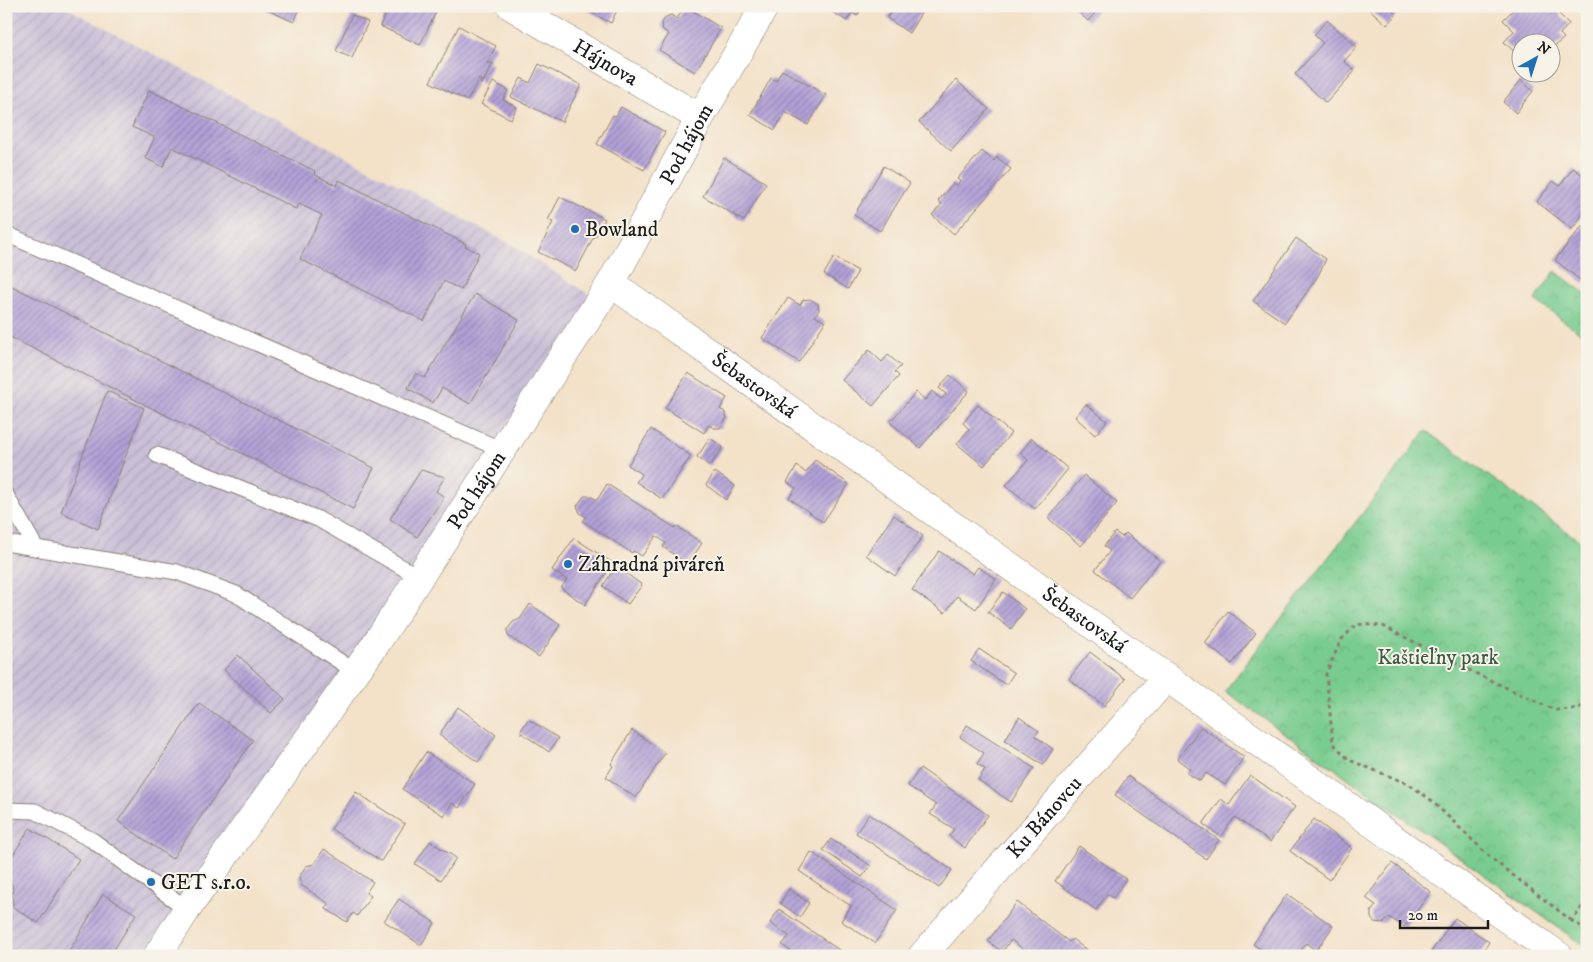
<svg xmlns="http://www.w3.org/2000/svg" width="1593" height="962" font-family="'IM FELL DW Pica',serif">
  <defs>
    <pattern id="industrial-furrows" width="10" height="10" patternUnits="userSpaceOnUse" patternTransform="scale(1.25)"><rect width="10" height="10" fill="#c9bfd7"/><path d="M-1 1l2-2M0 10L10 0M9 11l2-2" fill="none" stroke="#aca4b8"/></pattern>
    <pattern id="park-crowns" width="20" height="18" patternUnits="userSpaceOnUse" patternTransform="scale(1.25)"><rect width="20" height="18" fill="#79cc8f"/><path d="M2 6a3 3 0 1 1 6 0M12 15a3 3 0 1 1 6 0" fill="none" stroke="#68af7b"/></pattern>
    <pattern id="building-hatch" width="6" height="6" patternUnits="userSpaceOnUse" patternTransform="scale(1.25)"><rect width="6" height="6" fill="#b2a1d7"/><path d="M-1 1l2-2M0 6l6-6M5 7l2-2" fill="none" stroke="#9082ae"/></pattern>
  </defs>
  <rect width="100%" height="100%" fill="#f7f3e8"/>
  <filter id="ink" filterUnits="userSpaceOnUse"><feTurbulence type="fractalNoise" baseFrequency=".02" numOctaves="2"/><feDisplacementMap in="SourceGraphic" scale="10" xChannelSelector="R" yChannelSelector="G"/><feConvolveMatrix kernelMatrix="1 2 1 2 8 2 1 2 1" color-interpolation-filters="sRGB"/></filter>
  <filter id="wash" filterUnits="userSpaceOnUse"><feTurbulence type="fractalNoise" baseFrequency=".0096" numOctaves="4" result="noise"/><feDisplacementMap in="SourceGraphic" scale="20" xChannelSelector="R" yChannelSelector="G"/><feGaussianBlur stdDeviation="1.12" result="paint"/><feColorMatrix in="noise" values="0 0 0 0 0 0 0 0 0 0 0 0 0 0 0 0 0 1.4 0 .05"/><feComposite in="paint" operator="in"/></filter>
  <g filter="url(#wash)">
    <rect width="100%" height="100%" fill="#f3e1c8"/>
    <polygon fill="url(#industrial-furrows)" points="6,6 63,6 514,246 599,301 170,956 6,956"/>
    <g fill="url(#park-crowns)" stroke="#4a7456">
      <polygon points="1555,271 1587,295 1587,327 1582,334 1535,300"/>
      <polygon points="1426,431 1587,546 1587,948 1225,691"/>
    </g>
    <g id="blocks">
      <g fill="url(#building-hatch)">
        <polygon points="264,6 301,6 294,22 263,8"/>
        <polygon points="378,6 439,6 420,45 380,26 385,16 376,12"/>
        <polygon points="579,6 619,6 611,23"/>
        <polygon points="685,6 721,28 695,72 659,50 669,34 663,30 661,24 666,17 671,15 677,19"/>
        <polygon points="835,6 863,6 857,16 852,13 847,21 832,12"/>
        <polygon points="894,6 917,6 923,10 909,33 887,18"/>
        <polygon points="1072,6 1101,6 1088,21"/>
        <polygon points="1366,6 1397,6 1393,11 1396,15 1387,25"/>
        <polygon points="1517,6 1567,6 1559,14 1569,24 1560,34 1564,38 1550,50 1550,42 1520,42 1520,57 1504,42 1514,31 1503,20"/>
        <polygon points="352,15 368,22 352,58 336,51"/>
        <polygon points="1327,20 1357,47 1344,61 1355,71 1326,103 1295,74 1323,43 1314,35"/>
        <polygon points="459,26 496,46 487,63 493,63 482,84 480,83 481,80 479,79 467,101 430,82"/>
        <polygon points="539,64 581,85 562,122 511,97 521,78 530,83"/>
        <polygon points="782,70 826,95 808,125 785,112 775,130 750,115 771,78 776,81"/>
        <polygon points="956,80 989,109 951,151 919,122"/>
        <polygon points="1521,80 1533,91 1516,113 1503,102"/>
        <polygon points="493,82 508,90 503,100 517,107 511,119 481,104"/>
        <polygon points="149,90 315,171 314,174 337,186 339,180 466,244 465,246 479,253 461,290 444,281 424,321 300,259 322,215 299,204 296,209 172,147 163,167 145,158 154,139 154,137 132,127"/>
        <polygon points="621,107 665,132 644,170 597,144 613,115 616,116"/>
        <polygon points="982,151 994,161 997,157 1011,169 954,234 932,215 942,204 938,201 953,183 956,186 960,181 957,179"/>
        <polygon points="724,158 766,183 744,221 703,196"/>
        <polygon points="884,166 910,183 880,231 854,215"/>
        <polygon points="1573,168 1587,178 1587,209 1572,229 1537,202 1553,181 1560,186"/>
        <polygon points="560,197 605,219 596,236 594,236 576,271 538,252 553,222 548,220"/>
        <polygon points="1587,220 1587,280 1584,283 1555,260"/>
        <polygon points="1296,238 1326,259 1318,276 1285,323 1253,301"/>
        <polygon points="834,257 858,271 848,289 824,274"/>
        <polygon points="6,283 374,468 353,509 6,335"/>
        <polygon points="475,294 519,320 470,404 442,388 433,403 408,388 416,373 425,378"/>
        <polygon points="788,298 800,305 803,300 810,299 818,304 819,310 815,316 825,322 799,362 762,338"/>
        <polygon points="869,350 882,362 888,355 901,366 895,372 899,376 873,406 842,380"/>
        <polygon points="688,373 727,398 720,409 725,412 727,418 720,428 714,428 709,425 704,433 665,408"/>
        <polygon points="950,375 969,391 920,448 890,422 916,392 925,400 932,391 941,399 946,394 939,388"/>
        <polygon points="107,391 144,408 98,529 61,512"/>
        <polygon points="1086,404 1107,421 1095,435 1075,417"/>
        <polygon points="978,405 1011,433 984,466 957,444 969,429 963,423"/>
        <polygon points="651,429 691,456 662,499 636,482 642,474 628,465"/>
        <polygon points="710,438 723,447 710,466 697,457"/>
        <polygon points="1032,438 1068,469 1035,509 1006,485 1028,460 1020,453"/>
        <polygon points="815,460 849,484 823,522 789,498 796,488 787,482 797,466 806,473"/>
        <polygon points="421,470 445,477 436,491 444,497 417,537 390,519"/>
        <polygon points="715,472 735,486 726,500 706,485"/>
        <polygon points="1084,475 1117,503 1081,546 1048,518"/>
        <polygon points="607,484 675,528 676,526 702,543 688,564 663,547 666,543 656,536 642,556 633,551 632,553 583,521 586,517 580,513 577,506 584,496 590,496 597,500"/>
        <polygon points="894,515 923,536 895,576 866,555"/>
        <polygon points="1115,532 1122,537 1126,533 1160,561 1130,598 1095,570 1110,551 1104,546"/>
        <polygon points="574,538 613,563 585,605 561,588 567,580 552,570"/>
        <polygon points="939,551 973,574 978,567 996,579 976,609 957,596 945,613 912,590"/>
        <polygon points="616,566 642,585 628,604 603,586"/>
        <polygon points="1003,592 1025,609 1011,629 988,612"/>
        <polygon points="530,604 560,625 539,657 508,636 507,630 513,622 520,619"/>
        <polygon points="1228,611 1256,633 1232,664 1205,643"/>
        <polygon points="979,649 1014,673 1006,685 971,661"/>
        <polygon points="1090,652 1125,679 1104,706 1069,679"/>
        <polygon points="238,655 285,699 271,713 224,670"/>
        <polygon points="199,703 253,740 172,859 118,821"/>
        <polygon points="458,707 496,735 478,762 439,735"/>
        <polygon points="1019,717 1039,731 1035,736 1053,749 1043,765 1005,740"/>
        <polygon points="528,719 558,738 549,752 520,732"/>
        <polygon points="967,725 1034,768 1011,802 978,780 985,769 977,764 984,753 960,737"/>
        <polygon points="1201,727 1244,757 1225,785 1206,773 1200,781 1187,773 1190,769 1177,759"/>
        <polygon points="632,730 665,753 636,798 606,777 613,766 611,764"/>
        <polygon points="426,752 475,784 459,808 452,803 444,816 402,789"/>
        <polygon points="920,768 988,815 965,848 949,836 954,829 930,814 936,805 908,786"/>
        <polygon points="1250,775 1295,807 1270,842 1235,817 1221,837 1203,824 1221,799 1229,805"/>
        <polygon points="1128,776 1219,840 1206,859 1115,795"/>
        <polygon points="356,792 405,824 381,861 331,829"/>
        <polygon points="869,814 952,870 939,888 856,833"/>
        <polygon points="1314,819 1352,848 1329,880 1290,851"/>
        <polygon points="30,828 79,859 38,923 13,907 12,884 6,881 6,866"/>
        <polygon points="831,839 871,866 862,877 823,850"/>
        <polygon points="430,841 456,858 441,880 415,864"/>
        <polygon points="1079,846 1126,879 1113,898 1107,894 1096,910 1055,881"/>
        <polygon points="324,849 373,882 366,893 371,896 357,916 353,913 347,922 326,909 329,904 301,885 299,877 306,866 314,864"/>
        <polygon points="811,852 897,910 875,943 841,921 851,906 799,871"/>
        <polygon points="1392,863 1431,892 1404,927 1389,917 1384,923 1374,922 1371,918 1371,912 1376,905 1366,898"/>
        <polygon points="789,889 809,903 800,917 780,903"/>
        <polygon points="103,894 136,914 110,956 66,956"/>
        <polygon points="1287,894 1333,926 1316,951 1306,943 1297,956 1270,956 1253,944"/>
        <polygon points="399,899 435,923 421,945 384,921"/>
        <polygon points="1017,902 1069,942 1072,939 1095,956 1060,954 1047,956 1040,950 1036,956 1032,956 1011,940 1002,952 988,941"/>
        <polygon points="779,909 848,956 796,956 796,955 782,945 789,936 770,923"/>
        <polygon points="1455,918 1489,942 1480,956 1428,956"/>
      </g>
    </g>
  </g>
  <g filter="url(#ink)">
    <use href="#blocks" fill-opacity="0" stroke="#887e72" stroke-width="1"/>
    <g fill="none" stroke-linecap="round" stroke-linejoin="round">
      <defs>
        <g id="service">
          <polyline points="6,234 502,450"/>
          <polyline points="157,455 318,519 419,577"/>
          <polyline points="6,495 36,548"/>
          <polyline points="6,543 177,572 236,594 356,672"/>
          <polyline points="6,810 35,811 92,840 187,909"/>
        </g>
        <g id="minor">
          <path id="s1" d="M511 6 700 118"/>
          <path id="s2" d="M611 283 1559 956"/>
          <path id="s3" d="M157 956 187 909 375 645 611 283 700 118 765 6"/>
          <path id="s4" d="M922 956 1167 677"/>
        </g>
      </defs>
      <use href="#service" stroke="#887e72" stroke-width="17"/>
      <use href="#minor" stroke="#887e72" stroke-width="29"/>
      <g stroke="#887e72" stroke-width="3" stroke-dasharray="4 4" stroke-linecap="butt">
        <polyline points="1587,853 1581,862 1587,867"/>
        <polyline points="1587,900 1572,921 1587,930"/>
        <polyline points="1572,921 1492,859 1431,800 1409,784 1349,760 1333,743 1326,674 1341,640 1357,624 1383,626 1483,677 1555,710 1573,709 1587,705"/>
      </g>
      <use href="#service" stroke="#fff" stroke-width="15"/>
      <use href="#minor" stroke="#fff" stroke-width="28"/>
    </g>
  </g>
  <g fill="#1f6fb2" stroke="#f7f3e8" stroke-width="2">
    <circle cx="575" cy="229" r="5"/>
    <circle cx="568" cy="564" r="5"/>
    <circle cx="151" cy="882" r="5"/>
  </g>
  <g text-anchor="middle" stroke-width="4" stroke-linejoin="round" paint-order="stroke">
    <g font-size="21" fill="#1c1c1c" stroke="#f7f3e8">
      <text dy="7" stroke="none"><textPath href="#s1" startOffset="110">Hájnova</textPath></text>
      <text dy="7" stroke="none"><textPath href="#s3" startOffset="970">Pod hájom</textPath></text>
      <text dy="7" stroke="none"><textPath href="#s2" startOffset="176">Šebastovská</textPath></text>
      <text dy="7" stroke="none"><textPath href="#s3" startOffset="565">Pod hájom</textPath></text>
      <text dy="7" stroke="none"><textPath href="#s2" startOffset="581">Šebastovská</textPath></text>
      <text dy="7" stroke="none"><textPath href="#s4" startOffset="185">Ku Bánovcu</textPath></text>
    </g>
    <g font-size="21" fill="#1c1c1c" stroke="#f7f3e8" text-anchor="start">
      <text x="585" y="236">Bowland</text>
      <text x="578" y="571">Záhradná piváreň</text>
      <text x="161" y="889">GET s.r.o.</text>
    </g>
    <g font-size="21" fill="#3d5a44" stroke="#f7f3e8">
      <text x="1438" y="664">Kaštieľny park</text>
    </g>
  </g>
  <rect width="1593" height="962" fill="none" stroke="#f7f3e8" stroke-width="25"/>
  <g transform="translate(1536 58) rotate(39)"><circle r="24" fill="#f7f3e8" stroke="#9f9d96"/>
  <path d="M0-4L9 19L0 12L-9 19Z" fill="#1f6fb2"/>
  <text y="-8" font-size="14" font-weight="bold" text-anchor="middle" fill="#1c1c1c">N</text>
  </g>
  <path d="M1400 920v8h88v-8" fill="none" stroke="#1c1c1c" stroke-width="2.5"/>
  <text x="1408" y="920" font-size="15" fill="#1c1c1c" stroke="#f7f3e8" stroke-width="4" paint-order="stroke">20 m</text>
</svg>
